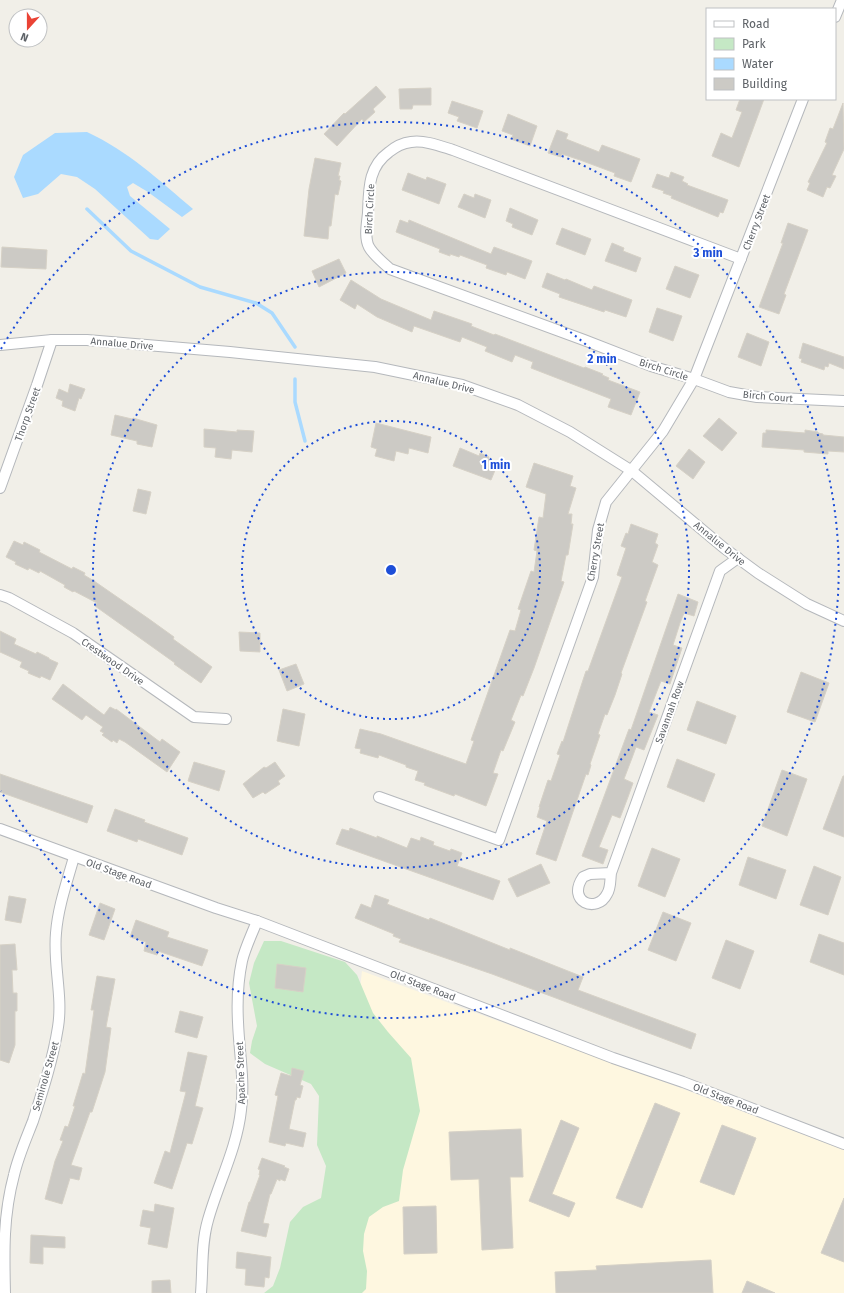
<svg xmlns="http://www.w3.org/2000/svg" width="844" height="1293" font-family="'Fira Sans',sans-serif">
  <rect width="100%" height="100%" fill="#f1efe8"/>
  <polygon fill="#fef7e0" points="362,971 678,1087 844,1150 844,1293 325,1293"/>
  <polygon fill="#c5e8c5" points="264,941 281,941 345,962 357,975 373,1013 388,1032 411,1058 420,1111 403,1170 399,1201 383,1207 369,1217 364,1234 363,1251 367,1271 366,1289 362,1293 264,1293 273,1286 280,1268 290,1222 303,1207 321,1198 326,1166 317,1145 319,1096 311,1084 265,1064 250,1053 252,1041 257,1026 249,983 254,963"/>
  <path fill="#aadaff" d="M87 132C128 151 159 180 193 209L182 217 148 192 133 183 127 187 130 196 170 229 158 240 150 239 95 189 77 177 61 174 38 194 23 198 14 177 23 155 55 133Z"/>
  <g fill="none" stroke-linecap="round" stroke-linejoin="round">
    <g stroke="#aadaff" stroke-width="3.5">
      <polyline points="87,209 131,251 200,287 256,303 272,313 295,347"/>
      <polyline points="295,379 295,402 305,441"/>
    </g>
  </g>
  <g fill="#cccac5" stroke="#d6d1c6">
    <polygon points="376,86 386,97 373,109 375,112 364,122 362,119 337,146 324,134 344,113 345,114"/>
    <polygon points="431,88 431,105 413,105 412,109 400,109 399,89"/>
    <polygon points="740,99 764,99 739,167 712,156 721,133 732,138 742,112 736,110"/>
    <polygon points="452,101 483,111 477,128 457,121 459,117 448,113"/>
    <polygon points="843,103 844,149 832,175 836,176 830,188 827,187 823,197 807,190 810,183 808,182 827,143 825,142 830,128 833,129"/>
    <polygon points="508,114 537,126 530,146 511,139 513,135 502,131"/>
    <polygon points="557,130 568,134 566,139 599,152 602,145 640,159 631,182 614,176 615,173 580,160 562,154 561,157 548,153"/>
    <polygon points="315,158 341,163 338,176 340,176 339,180 341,181 338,195 335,194 331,226 329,226 328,239 304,236 309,189"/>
    <polygon points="671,172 684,177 682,181 688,184 687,185 728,200 723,213 720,212 718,217 671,198 672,196 663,193 664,191 652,187 657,174 669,178"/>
    <polygon points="408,173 426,180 427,177 446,184 439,204 402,190"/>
    <polygon points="464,194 474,198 475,194 491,200 485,218 458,207"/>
    <polygon points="510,208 538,220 532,235 512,227 513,224 506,221"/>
    <polygon points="400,220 408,223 409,220 491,254 494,247 532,261 525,279 507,272 506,275 486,268 487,265 460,255 459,257 450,254 450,256 439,252 440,249 396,232"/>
    <polygon points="788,223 808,230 784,294 786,295 779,314 759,307 783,243 781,243"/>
    <polygon points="562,228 591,239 585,255 556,244"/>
    <polygon points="612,243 624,248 623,251 641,258 636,272 605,261"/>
    <polygon points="2,247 47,250 46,269 1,267"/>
    <polygon points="339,259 346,273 319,287 312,271"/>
    <polygon points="675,266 699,275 690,298 666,289"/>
    <polygon points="547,273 565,280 566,279 592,290 594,286 632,300 626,317 605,310 604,312 559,297 560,294 542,287"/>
    <polygon points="351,280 381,299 431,320 434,311 472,324 471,326 494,335 495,334 584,368 585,367 603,374 602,375 609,378 608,380 640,392 631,415 608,407 611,399 531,368 533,362 515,355 512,362 485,351 487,347 462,337 460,342 414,326 412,332 377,317 357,304 355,309 340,300"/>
    <polygon points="657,308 682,316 673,341 649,332"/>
    <polygon points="747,333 769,342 761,366 738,357"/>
    <polygon points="803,343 844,357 844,369 829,363 828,367 825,366 824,370 801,362 802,359 799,358"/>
    <polygon points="70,384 85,389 81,399 79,398 75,411 62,406 63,401 56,398 59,389 68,393"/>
    <polygon points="115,415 132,419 133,418 157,425 152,447 137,444 137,441 111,435"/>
    <polygon points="719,418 737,433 722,451 703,436"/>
    <polygon points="376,423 431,437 428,453 409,448 408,454 396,451 394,461 375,456 377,449 371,447"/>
    <polygon points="204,429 237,432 237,430 254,431 252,452 232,450 231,459 215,457 216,448 204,447"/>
    <polygon points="766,430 805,433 805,430 818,432 818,433 823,434 823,435 844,437 844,452 828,451 828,454 804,452 804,450 762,447 763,433 766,433"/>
    <polygon points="460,448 479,456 480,453 489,457 488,459 498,463 491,480 453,466"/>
    <polygon points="689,449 705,462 693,479 676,466"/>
    <polygon points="534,463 573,476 570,486 576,488 568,514 572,514 571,524 573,524 568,555 566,555 561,581 564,582 534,668 523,696 521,695 511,720 515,722 503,751 501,750 493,773 498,774 486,806 455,794 454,796 424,785 425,783 415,780 418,771 406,767 406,765 379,755 378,758 360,753 361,749 355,748 360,729 381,734 466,764 474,741 471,740 482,709 510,630 515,631 521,610 518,609 531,571 534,572 537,551 534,550 539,517 543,518 546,494 526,487"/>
    <polygon points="138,489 151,492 146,514 133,511"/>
    <polygon points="631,524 658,534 655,543 658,545 652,562 658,565 645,601 647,602 621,673 622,674 615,695 607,715 605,714 598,734 600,735 590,764 591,765 588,775 586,774 556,861 536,854 547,821 537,817 540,807 539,807 548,780 551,781 560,755 557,754 562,741 563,742 583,680 586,671 588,671 622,577 617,575 626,548 621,546 626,533 628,534"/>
    <polygon points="14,541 23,545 24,542 40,550 39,552 72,569 73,567 85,573 84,575 94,581 149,619 174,637 173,639 212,667 201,683 174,664 175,663 95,606 97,603 74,591 73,592 64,587 65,585 40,571 39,573 29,568 28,570 15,564 16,562 6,557"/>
    <polygon points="678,594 698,602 694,616 684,613 680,623 673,645 682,648 670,684 661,681 657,691 649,712 658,715 644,750 636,747 632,758 624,779 633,783 628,797 620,818 612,815 599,847 608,850 603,864 582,856 629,729 631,730"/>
    <polygon points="0,631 16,639 14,644 36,654 37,652 49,658 49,659 58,663 50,680 41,676 40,678 28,673 29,671 20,667 22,662 0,652"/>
    <polygon points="239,632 260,633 260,652 240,651"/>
    <polygon points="296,664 304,684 287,691 279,670"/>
    <polygon points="801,672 829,683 815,722 787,712"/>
    <polygon points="63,684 104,715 110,707 116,710 116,709 160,742 162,739 180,752 167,772 125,742 119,739 117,743 113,740 112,742 102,735 104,733 100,731 103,727 86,715 82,720 52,699"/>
    <polygon points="697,701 736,716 726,744 687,730"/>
    <polygon points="283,709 305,714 299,746 277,741"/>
    <polygon points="677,759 715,774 704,802 667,787"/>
    <polygon points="194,762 225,771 219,791 188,781"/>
    <polygon points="275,762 285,776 278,781 280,784 265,794 263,792 253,798 243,784 264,767 266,768"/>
    <polygon points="782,770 807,779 787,836 762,826"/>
    <polygon points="0,774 93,806 87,823 0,792"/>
    <polygon points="843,776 844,776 844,837 823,829"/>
    <polygon points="115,809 145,820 144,822 188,838 182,855 138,839 137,842 107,831"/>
    <polygon points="350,828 377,838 377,836 407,848 411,838 420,841 421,837 434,842 433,845 450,851 451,849 462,853 457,866 500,881 493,900 336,844 342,829 349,831"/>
    <polygon points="652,848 680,859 665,897 638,886"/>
    <polygon points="748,857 786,870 776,899 739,885"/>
    <polygon points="541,864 550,883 517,897 508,879"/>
    <polygon points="814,866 841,877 828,915 800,905"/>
    <polygon points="375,895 389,900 387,904 429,920 430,918 510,950 510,948 583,977 578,990 696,1034 691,1049 492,974 399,942 401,939 393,936 394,934 355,918 361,904 371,908"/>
    <polygon points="9,896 26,899 21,923 5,920"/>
    <polygon points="100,903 115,909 104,940 89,935"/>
    <polygon points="663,912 691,923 676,961 648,950"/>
    <polygon points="136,920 169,932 167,937 208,950 202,966 158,951 157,955 144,951 146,942 130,937"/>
    <polygon points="819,934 844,943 844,975 810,962"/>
    <polygon points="726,940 754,951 740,989 712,978"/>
    <polygon points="15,944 17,970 12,970 13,993 17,993 17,1011 15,1011 15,1045 9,1063 0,1060 0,945"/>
    <polygon points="277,964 306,968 303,992 275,988"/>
    <polygon points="97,976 115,979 106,1027 111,1028 105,1072 92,1112 90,1112 71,1165 82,1168 79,1180 70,1178 62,1204 45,1199 55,1161 63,1141 60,1140 65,1126 68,1127 75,1106 73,1106 83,1073 85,1074 94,1010 91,1010"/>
    <polygon points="180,1011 203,1017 197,1038 175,1032"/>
    <polygon points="188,1052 207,1056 195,1106 203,1108 192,1144 187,1143 172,1189 154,1183 165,1151 170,1153 186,1092 180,1091"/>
    <polygon points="292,1068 304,1071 300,1085 303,1086 300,1098 297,1097 296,1100 295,1100 289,1129 306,1133 303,1147 286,1143 285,1146 269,1142 278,1096 275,1095 281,1073 291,1076"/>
    <polygon points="655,1103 680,1113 642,1208 616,1198"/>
    <polygon points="561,1120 579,1128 552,1194 575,1203 569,1217 529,1201"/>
    <polygon points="722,1125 756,1138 734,1195 700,1182"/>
    <polygon points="521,1129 523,1177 510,1177 513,1248 482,1250 479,1179 451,1180 449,1132"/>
    <polygon points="262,1158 285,1166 284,1167 289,1169 285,1181 280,1179 280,1181 277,1179 271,1194 270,1194 263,1223 269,1224 266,1237 241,1231 249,1202 250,1202 260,1175 259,1175 260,1170 258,1169"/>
    <polygon points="844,1198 844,1262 821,1253"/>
    <polygon points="155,1204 174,1208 167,1248 148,1244 151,1228 140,1226 143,1210 154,1212"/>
    <polygon points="436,1206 437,1253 404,1254 403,1207"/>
    <polygon points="31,1235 65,1237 65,1248 43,1247 43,1264 30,1263"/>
    <polygon points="237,1252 271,1257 269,1278 265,1277 264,1287 245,1285 246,1269 236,1268"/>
    <polygon points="711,1260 713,1293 556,1293 555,1272 597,1270 596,1266"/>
    <polygon points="170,1280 171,1293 152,1293 152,1281"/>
    <polygon points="747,1281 775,1293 742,1293"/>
  </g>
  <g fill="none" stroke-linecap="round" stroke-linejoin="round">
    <defs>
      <g id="minor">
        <polyline points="835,17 842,0"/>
        <path d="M741 259 453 150C440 146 425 140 411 142 403 143 395 147 389 152 368 167 369 189 368 213 367 223 364 238 369 247 374 256 383 262 390 269L584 340 651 366 694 379 729 392 757 397 844 401"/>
        <polyline points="0,345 52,340 87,340 230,352 375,367 462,385 518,405 570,432 632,471 724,548 758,573 807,604 844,621"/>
        <polyline points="0,488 37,385 52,340"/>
        <polyline points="0,595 9,598 73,633 194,717 226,719"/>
        <polyline points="379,797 499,840 593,577 598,530 606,502 663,431 694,379 803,99"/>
        <polyline points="0,829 216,908 257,921 613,1058 683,1082 844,1144"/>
        <path d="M611 873 590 874 583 877C566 902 597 914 607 894 611 888 610 880 611 873L720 571 738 558"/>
        <path d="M5 1293C4 1252 3 1216 14 1175 18 1157 26 1139 33 1121 43 1090 53 1059 58 1027 63 996 53 965 56 933 58 907 67 882 74 857"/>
        <path d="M201 1293C203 1269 201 1244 208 1220 218 1184 237 1148 241 1110 245 1081 239 1051 238 1022 237 1003 238 980 242 961 245 948 252 934 257 921"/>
      </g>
    </defs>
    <use href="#minor" stroke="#b5b8bc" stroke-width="12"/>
    <use href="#minor" stroke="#fff" stroke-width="10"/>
  </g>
  <g fill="none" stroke="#1d4ed8" stroke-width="2" stroke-dasharray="2 4">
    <circle cx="391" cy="570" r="149"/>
    <circle cx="391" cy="570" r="298"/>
    <path d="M1 349A448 448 0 1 1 1 791"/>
  </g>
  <g text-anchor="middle" stroke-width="4" stroke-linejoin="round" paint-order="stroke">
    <g font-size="10" fill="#5f6368" stroke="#fff">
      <text transform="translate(369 209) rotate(-87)" y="4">Birch Circle</text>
      <text transform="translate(756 222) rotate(-69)" y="4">Cherry Street</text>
      <text transform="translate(122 343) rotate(5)" y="4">Annalue Drive</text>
      <text transform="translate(664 369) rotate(18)" y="4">Birch Circle</text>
      <text transform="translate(444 382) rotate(14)" y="4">Annalue Drive</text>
      <text transform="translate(768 396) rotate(5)" y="4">Birch Court</text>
      <text transform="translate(27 414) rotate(-70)" y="4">Thorp Street</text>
      <text transform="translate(720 543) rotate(39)" y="4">Annalue Drive</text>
      <text transform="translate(595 552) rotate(-80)" y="4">Cherry Street</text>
      <text transform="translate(113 661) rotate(35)" y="4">Crestwood Drive</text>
      <text transform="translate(669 712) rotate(-70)" y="4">Savannah Row</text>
      <text transform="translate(119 873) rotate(20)" y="4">Old Stage Road</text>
      <text transform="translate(423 985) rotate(21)" y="4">Old Stage Road</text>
      <text transform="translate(240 1073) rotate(-92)" y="4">Apache Street</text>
      <text transform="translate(45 1076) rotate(-74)" y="4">Seminole Street</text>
      <text transform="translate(726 1098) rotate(21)" y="4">Old Stage Road</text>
    </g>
  </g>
  <circle cx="391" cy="570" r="6" fill="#1d4ed8" stroke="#fff" stroke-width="2"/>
  <g font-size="12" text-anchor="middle" font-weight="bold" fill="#1d4ed8" stroke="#fff" stroke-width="4" stroke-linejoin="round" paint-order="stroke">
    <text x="708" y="257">3 min</text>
    <text x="602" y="363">2 min</text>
    <text x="496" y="469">1 min</text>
  </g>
  <rect x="706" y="8" width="130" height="92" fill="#ffffff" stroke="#bfc1c3"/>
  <rect x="714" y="21" width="20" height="6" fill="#ffffff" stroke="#bfc1c3"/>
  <text x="742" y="28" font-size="12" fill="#5f6368">Road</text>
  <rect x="714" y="38" width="20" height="12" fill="#c5e8c5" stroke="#bfc1c3"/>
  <text x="742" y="48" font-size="12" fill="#5f6368">Park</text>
  <rect x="714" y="58" width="20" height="12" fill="#aadaff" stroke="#bfc1c3"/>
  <text x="742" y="68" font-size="12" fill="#5f6368">Water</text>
  <rect x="714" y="78" width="20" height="12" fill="#cccac5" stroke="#bfc1c3"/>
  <text x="742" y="88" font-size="12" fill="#5f6368">Building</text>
  <g transform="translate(28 28) rotate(201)"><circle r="19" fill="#ffffff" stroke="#bfc1c3"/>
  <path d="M0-3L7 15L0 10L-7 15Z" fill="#ea4335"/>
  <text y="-6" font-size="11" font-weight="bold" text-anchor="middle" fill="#5f6368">N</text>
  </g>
</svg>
